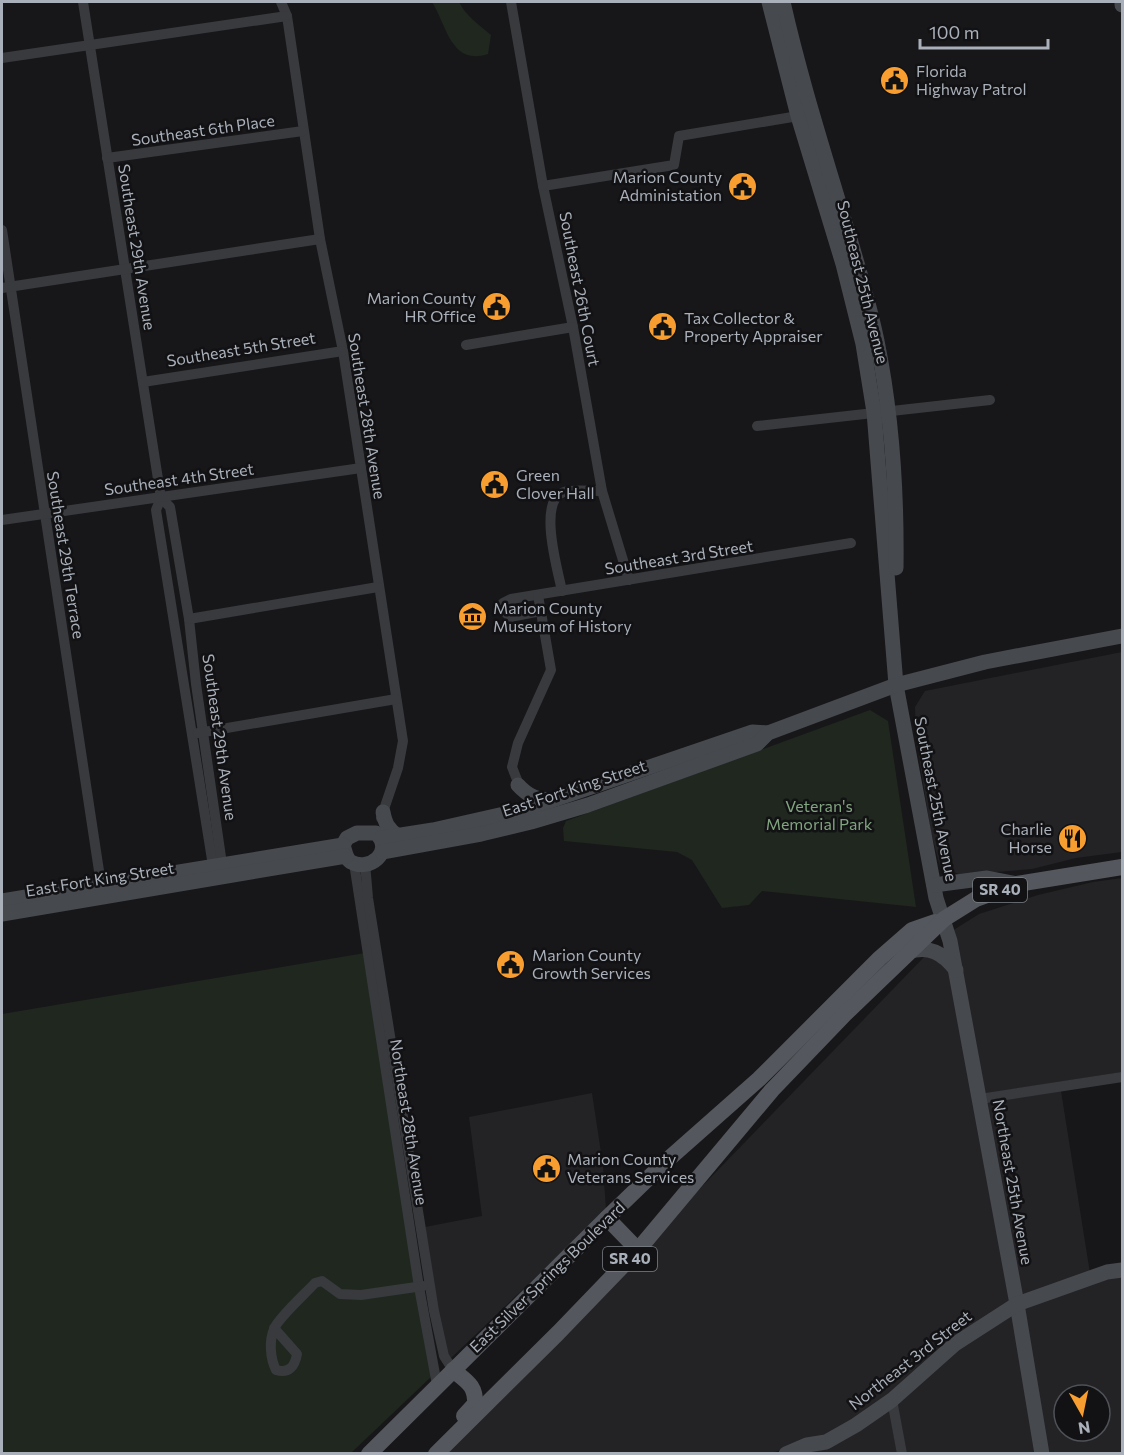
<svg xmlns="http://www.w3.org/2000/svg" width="1124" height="1455" font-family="Commissioner,sans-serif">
  <rect width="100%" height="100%" fill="#171719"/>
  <g fill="#232326" fill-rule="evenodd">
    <polygon points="1122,652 1122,852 1076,858 1032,869 961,875 940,866 931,833 916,738 915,707 925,691"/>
    <polygon points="1122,878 1122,1072 983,1094 952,931 979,914 1038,895 1093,882"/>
    <polygon points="927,954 952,972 1012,1300 890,1395 825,1437 805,1441 772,1453 443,1454"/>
    <polygon points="1061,1091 1090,1273 1020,1297 985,1103"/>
    <polygon points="592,1093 603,1166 606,1210 451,1358 448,1354 438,1311 425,1227 482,1216 469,1117"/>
    <path d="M1122 1275V1453H1046L1022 1307 1108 1277ZM1064 1395H1100V1431H1064Z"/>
    <polygon points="1014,1312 1038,1453 906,1453 897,1402 957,1348"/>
    <polygon points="889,1408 897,1453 800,1454"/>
  </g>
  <g fill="#1f271f">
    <path d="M432 2H459C466 16 479 25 491 35L488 54C451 66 447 26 432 2Z"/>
    <polygon points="870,710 888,721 916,907 762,891 749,905 722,908 692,860 677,852 564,841 563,828 566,821"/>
    <polygon points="365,953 431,1377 351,1453 2,1454 2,1014"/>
  </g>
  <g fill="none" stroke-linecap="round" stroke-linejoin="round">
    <g stroke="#383a3e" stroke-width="10">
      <polyline points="83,2 161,498 156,510 214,872"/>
      <polyline points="281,2 287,16 320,239 343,351 403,741 398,768 381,818"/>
      <polyline points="511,2 543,186 573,327 602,491 629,580"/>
      <polyline points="2,58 287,16"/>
      <polyline points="107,158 303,131"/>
      <polyline points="543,186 674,165 679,136 804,115"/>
      <polyline points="2,230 101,884"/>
      <polyline points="2,288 320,239"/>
      <polyline points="466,345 573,327"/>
      <polyline points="143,382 343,351"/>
      <polyline points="757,426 990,400"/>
      <polyline points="161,498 170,507 189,619 196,684 223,871"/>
      <polyline points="2,520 361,468"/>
      <path d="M562 591C558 571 537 500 564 492 572 489 593 491 602 491"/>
      <polyline points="541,611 510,617 504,611 503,603 511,599 851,543"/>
      <polyline points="189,619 378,587"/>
      <polyline points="198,733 396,699"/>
      <polyline points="521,790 512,767 518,743 551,670 538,595"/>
      <polyline points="354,863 419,1287 437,1385"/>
      <polyline points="365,863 368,898 434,1311 444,1356 453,1370"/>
      <polyline points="980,1099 1122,1077"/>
      <path d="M274 1328 297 1354C295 1366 289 1374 276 1370 270 1358 269 1341 274 1329 278 1318 306 1293 315 1283L322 1281 340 1294 361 1295 423 1286"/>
      <polyline points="892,1400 902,1454"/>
    </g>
    <g stroke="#46494e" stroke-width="15">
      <polyline points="769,2 798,116 843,264 863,344 874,412 896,685 936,898 950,941 1017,1304 1042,1454"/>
      <path d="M783 2C799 73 821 143 842 213 855 255 868 298 877 341 892 415 897 492 896 568"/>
      <polyline points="1122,2 1122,5"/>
      <path d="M518 785C528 796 537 800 552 800"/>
      <path d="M383 812C385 823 388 829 398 836"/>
      <path d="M357 833H376C395 852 369 872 351 862 346 859 345 851 343 845L347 838Z"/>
      <polyline points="382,838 433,830 527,809 752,732 768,733"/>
      <polyline points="382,852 481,834 531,822 588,805 757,744 768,733 896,685 985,662 1122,636"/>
      <polyline points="934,885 987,878 1017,884"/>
      <polyline points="2,901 343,845"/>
      <polyline points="2,914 346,856"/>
      <path d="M908 952C929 945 943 953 956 970"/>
      <polyline points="786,1454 807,1445 826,1442 856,1425 892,1400 955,1344 1017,1304 1107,1272 1122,1270"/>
    </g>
    <g stroke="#54575d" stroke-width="16">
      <polyline points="607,1218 638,1250"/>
      <path d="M453 1370C466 1381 476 1385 475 1404L464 1416"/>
      <polyline points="369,1454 607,1218 664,1163 759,1079 880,958 912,930 935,922"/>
      <polyline points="436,1454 558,1333 638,1250 772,1090 845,1014 944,919 976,899 1017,884 1122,867"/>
    </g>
  </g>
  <defs>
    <symbol id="civic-disc" viewBox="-11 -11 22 22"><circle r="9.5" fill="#f89e31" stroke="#121214"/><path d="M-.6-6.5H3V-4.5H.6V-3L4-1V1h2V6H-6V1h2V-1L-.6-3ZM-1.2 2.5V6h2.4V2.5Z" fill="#111"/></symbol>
    <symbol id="museum-disc" viewBox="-11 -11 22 22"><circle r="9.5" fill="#f89e31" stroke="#121214"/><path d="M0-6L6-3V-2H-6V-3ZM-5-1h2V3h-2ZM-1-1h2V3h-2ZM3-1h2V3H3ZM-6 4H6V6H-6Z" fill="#111"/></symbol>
    <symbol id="restaurant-disc" viewBox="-11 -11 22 22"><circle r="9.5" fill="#f89e31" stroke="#121214"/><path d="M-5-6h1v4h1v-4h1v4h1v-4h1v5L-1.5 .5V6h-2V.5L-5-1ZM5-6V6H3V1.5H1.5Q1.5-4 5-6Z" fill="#111"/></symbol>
  </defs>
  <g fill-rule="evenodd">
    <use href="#civic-disc" x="878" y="64" width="33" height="33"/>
    <use href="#civic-disc" x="726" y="170" width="33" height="33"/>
    <use href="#civic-disc" x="480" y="290" width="33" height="33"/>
    <use href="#civic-disc" x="646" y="310" width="33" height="33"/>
    <use href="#civic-disc" x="478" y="468" width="33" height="33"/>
    <use href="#museum-disc" x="456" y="600" width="33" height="33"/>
    <use href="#restaurant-disc" x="1056" y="822" width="33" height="33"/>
    <use href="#civic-disc" x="494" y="948" width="33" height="33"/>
    <use href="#civic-disc" x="530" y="1152" width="33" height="33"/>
  </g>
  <g text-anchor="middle" stroke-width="5" stroke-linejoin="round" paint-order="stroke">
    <g fill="#121214" stroke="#7c8188" stroke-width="1.5">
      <rect x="973" y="878" width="54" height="24" rx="4.5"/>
      <rect x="603" y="1247" width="54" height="24" rx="4.5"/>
    </g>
    <g font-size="15" font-weight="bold" fill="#a9b0b9">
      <text x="1000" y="895">SR 40</text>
      <text x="630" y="1264">SR 40</text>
    </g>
    <g font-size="16" fill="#a9b0b9" stroke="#121214" text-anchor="start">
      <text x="916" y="77">Florida<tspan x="916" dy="18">Highway Patrol</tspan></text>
      <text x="722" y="183" text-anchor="end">Marion County<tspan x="722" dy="18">Administation</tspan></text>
      <text x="476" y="304" text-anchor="end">Marion County<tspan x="476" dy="18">HR Office</tspan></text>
      <text x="684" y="324">Tax Collector &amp;<tspan x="684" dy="18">Property Appraiser</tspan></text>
      <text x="516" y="481">Green<tspan x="516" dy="18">Clover Hall</tspan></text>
      <text x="493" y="614">Marion County<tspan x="493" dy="18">Museum of History</tspan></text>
      <text x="1052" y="835" text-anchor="end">Charlie<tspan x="1052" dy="18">Horse</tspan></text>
      <text x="532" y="961">Marion County<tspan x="532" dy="18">Growth Services</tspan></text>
      <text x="567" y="1165">Marion County<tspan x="567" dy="18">Veterans Services</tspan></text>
    </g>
    <g font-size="16" fill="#a9b0b9" stroke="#121214">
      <text transform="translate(203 130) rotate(-8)" y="6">Southeast 6th Place</text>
      <text transform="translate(137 247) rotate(81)" y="6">Southeast 29th Avenue</text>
      <text transform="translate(863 282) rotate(76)" y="6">Southeast 25th Avenue</text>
      <text transform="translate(580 289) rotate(79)" y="6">Southeast 26th Court</text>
      <text transform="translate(241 349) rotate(-9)" y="6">Southeast 5th Street</text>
      <text transform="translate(367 416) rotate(81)" y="6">Southeast 28th Avenue</text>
      <text transform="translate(179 479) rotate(-8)" y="6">Southeast 4th Street</text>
      <text transform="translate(66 555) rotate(81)" y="6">Southeast 29th Terrace</text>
      <text transform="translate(679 557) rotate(-9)" y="6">Southeast 3rd Street</text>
      <text transform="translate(220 737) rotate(82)" y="6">Southeast 29th Avenue</text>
      <text transform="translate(574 788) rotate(-18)" y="6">East Fort King Street</text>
      <text transform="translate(936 799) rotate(79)" y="6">Southeast 25th Avenue</text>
      <text transform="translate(100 879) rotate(-9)" y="6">East Fort King Street</text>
      <text transform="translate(409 1122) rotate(81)" y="6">Northeast 28th Avenue</text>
      <text transform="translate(1013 1182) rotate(80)" y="6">Northeast 25th Avenue</text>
      <text transform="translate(547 1277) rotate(-44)" y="6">East Silver Springs Boulevard</text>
      <text transform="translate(910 1360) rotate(-38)" y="6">Northeast 3rd Street</text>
    </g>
    <g font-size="16" fill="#81a57f" stroke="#121214">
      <text x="819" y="812">Veteran's<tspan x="819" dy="18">Memorial Park</tspan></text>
    </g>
  </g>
  <rect width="1124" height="1455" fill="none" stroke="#a9b0b9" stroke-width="6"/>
  <g transform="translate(1082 1413) rotate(171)"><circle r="28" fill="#121214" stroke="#4e5156" stroke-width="1.5"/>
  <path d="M0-4.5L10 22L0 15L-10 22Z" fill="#f89e31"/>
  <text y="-9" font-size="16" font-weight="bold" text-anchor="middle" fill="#a9b0b9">N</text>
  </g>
  <path d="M920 39v9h128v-9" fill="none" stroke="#a9b0b9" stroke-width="3"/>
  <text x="929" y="39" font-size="18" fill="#a9b0b9" stroke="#121214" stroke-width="4.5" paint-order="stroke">100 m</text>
</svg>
